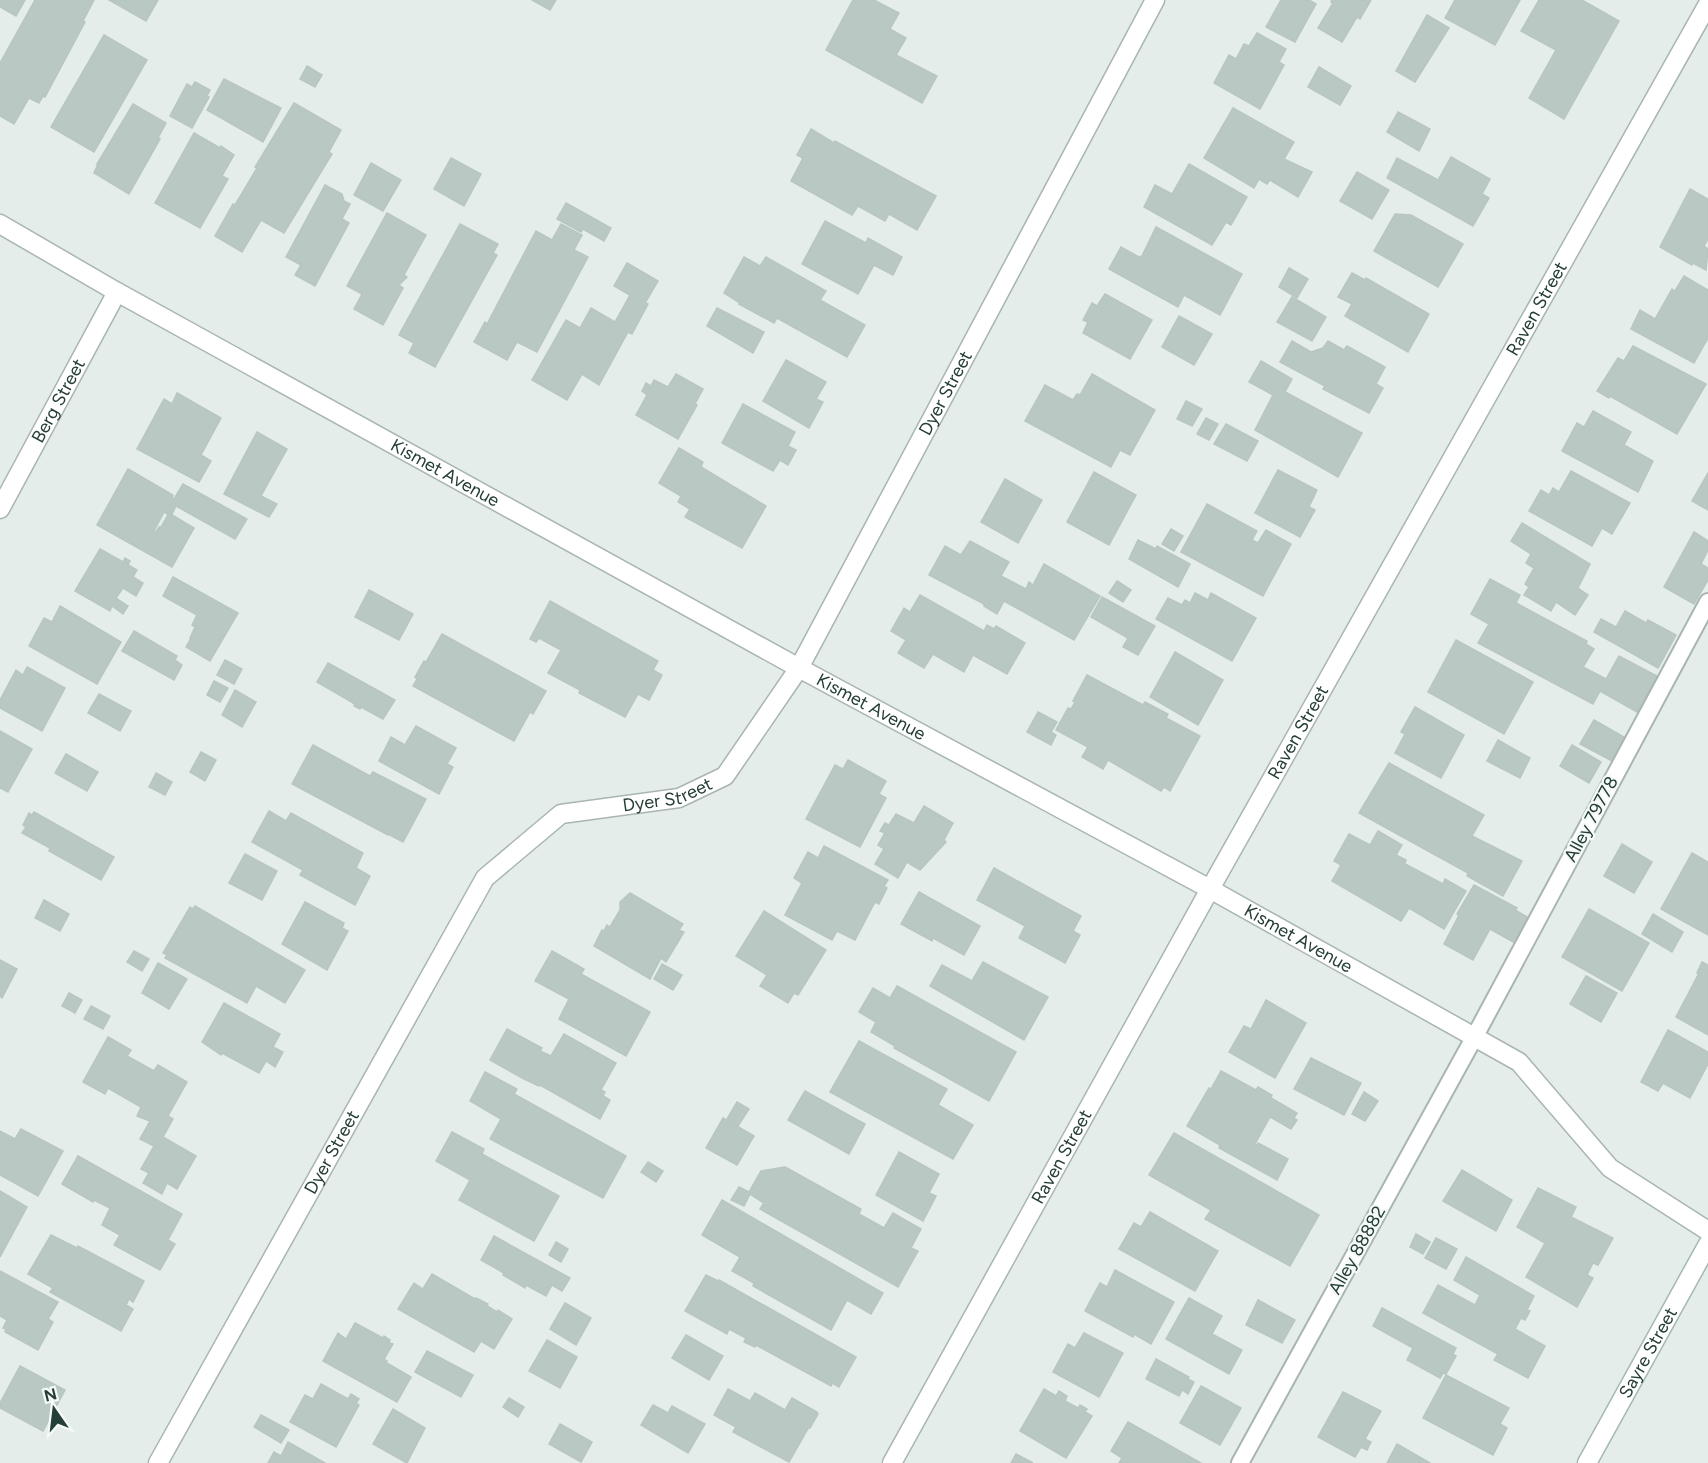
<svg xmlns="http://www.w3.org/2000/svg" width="1708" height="1463" font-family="Figtree,sans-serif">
  <rect width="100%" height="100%" fill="#e5edea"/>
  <g fill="#bac8c3" stroke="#b8c6c1" stroke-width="1.5">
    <polygon points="0,0 25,0 16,16 0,7"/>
    <polygon points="35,0 94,0 83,21 85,22 45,97 43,96 39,103 29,98 14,124 0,116 0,63"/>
    <polygon points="109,0 158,0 146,21"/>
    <polygon points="532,0 556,0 550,10"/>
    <polygon points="853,0 874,0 899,13 890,29 906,38 896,55 937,76 922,103 826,50"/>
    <polygon points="1281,0 1309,0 1316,4 1295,42 1266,27"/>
    <polygon points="1332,0 1371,0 1360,19 1357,17 1342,42 1318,28 1333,3 1331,2"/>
    <polygon points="1455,0 1520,0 1495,45 1445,18"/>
    <polygon points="1539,0 1582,0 1619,21 1564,119 1529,98 1556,50 1521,31"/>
    <polygon points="1427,15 1449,28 1415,82 1396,71"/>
    <polygon points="1257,33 1286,49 1279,62 1284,65 1260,109 1214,83 1229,55 1236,59 1244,44 1249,46"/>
    <polygon points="104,35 147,60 94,152 51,127"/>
    <polygon points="307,66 322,75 315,87 300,79"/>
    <polygon points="1319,67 1351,86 1340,105 1308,87"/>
    <polygon points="224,79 281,108 263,142 207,110"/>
    <polygon points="195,82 210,90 207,96 209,97 192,128 170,116 187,84 192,87"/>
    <polygon points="294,103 341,130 329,152 332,154 284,233 261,220 242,252 215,236 233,204 235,205 257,168 255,167"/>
    <polygon points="133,104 166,123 158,138 160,139 129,194 94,173 98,164 97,164"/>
    <polygon points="1233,108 1294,142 1284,159 1312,172 1298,197 1270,180 1267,184 1259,179 1254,188 1204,158"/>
    <polygon points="1398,112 1430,129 1419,151 1387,132"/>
    <polygon points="811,129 834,143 835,141 936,196 917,230 889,214 885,221 858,206 852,215 791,181 803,158 797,155"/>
    <polygon points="194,133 220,148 221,146 234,155 222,176 228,179 200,228 155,203"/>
    <polygon points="1451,157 1490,179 1482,194 1489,198 1473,226 1387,178 1397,158 1438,180"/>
    <polygon points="451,158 481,174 464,206 434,189"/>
    <polygon points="371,163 401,180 383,211 354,195"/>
    <polygon points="1189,164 1247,197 1231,225 1226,222 1212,245 1144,207 1155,185 1172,194"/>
    <polygon points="1357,172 1389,190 1372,219 1340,201"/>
    <polygon points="325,185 342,194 344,201 350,204 342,219 349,223 315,286 295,275 301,265 286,257"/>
    <polygon points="1690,189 1708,199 1708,239 1704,246 1708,249 1706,270 1693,263 1692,265 1660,247"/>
    <polygon points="566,203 611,228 604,241 583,229 581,232 557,219"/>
    <polygon points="387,213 426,235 404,275 407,277 399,285 403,288 383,325 354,309 362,294 347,286"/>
    <polygon points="1395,214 1411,215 1463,244 1438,287 1374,251"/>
    <polygon points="825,221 866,243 868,238 902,257 893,275 874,265 858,294 802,264"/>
    <polygon points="460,224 498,244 493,253 497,255 435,367 409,353 414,343 399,335"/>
    <polygon points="561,224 582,235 574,250 588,257 537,352 517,342 507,360 474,342 485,322 487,324 536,231 552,240"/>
    <polygon points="1156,227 1242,274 1220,315 1184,295 1178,307 1109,269 1121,247 1139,257 1142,256"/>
    <polygon points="744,257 760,266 766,257 826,291 820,300 865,325 847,357 777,318 774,323 739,304 740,303 724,293"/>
    <polygon points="627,263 658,281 645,303 648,304 632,334 628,332 599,385 582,374 567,400 532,380 566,320 580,328 591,308 615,322 630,295 614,286"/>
    <polygon points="1289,268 1308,279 1297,298 1279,287"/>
    <polygon points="1352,273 1365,280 1366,278 1429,314 1408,352 1345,316 1352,304 1338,297"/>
    <polygon points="1684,276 1708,290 1708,338 1694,363 1631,329 1640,310 1655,319 1672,289 1675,291"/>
    <polygon points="1105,294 1152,320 1130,359 1083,333 1088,322 1083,320 1092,303 1097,306"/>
    <polygon points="1292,297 1326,317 1312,341 1277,322"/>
    <polygon points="717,308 764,332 753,353 707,326"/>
    <polygon points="1179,316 1212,334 1194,365 1162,347"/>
    <polygon points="1292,341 1311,352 1323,348 1328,341 1344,350 1347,346 1385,367 1376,384 1383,388 1369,413 1323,389 1325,386 1280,362"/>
    <polygon points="1633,346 1706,384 1677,434 1610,396 1609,398 1597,391 1618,358 1624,361"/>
    <polygon points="786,360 826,382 816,399 823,402 809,428 763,401"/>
    <polygon points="1261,361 1292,379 1285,392 1362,433 1338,477 1255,430 1273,395 1249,382"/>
    <polygon points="676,374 703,389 695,404 697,405 678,439 636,415 647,395 642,391 646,383 651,386 654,380 668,387"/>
    <polygon points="1092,374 1155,410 1130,455 1120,450 1111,467 1025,421 1045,385 1073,400 1077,394 1080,395"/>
    <polygon points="177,393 221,418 201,455 211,461 199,482 137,449 164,399 172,404"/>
    <polygon points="1186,401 1202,409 1192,426 1177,419"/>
    <polygon points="743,404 795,432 788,446 796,450 788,465 780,460 773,471 722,443"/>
    <polygon points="1593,411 1631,432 1624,445 1653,461 1638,492 1562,451 1577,423 1584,427"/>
    <polygon points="1206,418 1218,424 1209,440 1197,434"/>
    <polygon points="1226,424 1258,441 1247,461 1214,444"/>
    <polygon points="257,432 287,449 261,496 277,504 269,517 224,494"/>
    <polygon points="679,448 703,462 701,467 766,506 742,548 685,517 690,509 678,502 681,496 659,483"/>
    <polygon points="128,469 173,495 172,498 174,499 183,484 247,519 235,539 176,506 172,514 168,511 167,514 164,512 154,531 156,532 159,527 161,527 169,513 194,528 172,567 97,525"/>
    <polygon points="1278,470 1317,490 1309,507 1315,510 1300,537 1255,513"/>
    <polygon points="1571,471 1630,503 1612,534 1602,528 1592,546 1529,511 1541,490 1549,495 1553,488 1559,492"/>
    <polygon points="1094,472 1136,495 1109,545 1067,522"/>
    <polygon points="1708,473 1708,510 1692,501"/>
    <polygon points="1005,479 1042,500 1018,543 981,522"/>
    <polygon points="1207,504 1257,531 1252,540 1258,543 1266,530 1291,544 1263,596 1181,552"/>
    <polygon points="1522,523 1590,564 1578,588 1588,595 1575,615 1556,602 1551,611 1524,595 1529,587 1525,584 1534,568 1526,563 1531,554 1511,541"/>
    <polygon points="1171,529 1183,536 1174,551 1162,544"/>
    <polygon points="1694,532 1708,541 1708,550 1701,564 1708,568 1708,580 1694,604 1664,587"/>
    <polygon points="1138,540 1156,549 1157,546 1190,564 1178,587 1129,559"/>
    <polygon points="970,541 1009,562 1001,576 1026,589 1029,582 1033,585 1044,564 1100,596 1074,640 1004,601 997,614 984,606 984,604 929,575 945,546 961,555"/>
    <polygon points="100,549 123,562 125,558 130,561 128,565 137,570 133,577 143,583 136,596 123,588 116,598 128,606 123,614 112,606 110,611 75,591"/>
    <polygon points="173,577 238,613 210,661 186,647 191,638 190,638 195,627 192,625 197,615 163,596"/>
    <polygon points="1490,579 1520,595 1516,603 1587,641 1586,644 1594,649 1583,667 1606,679 1619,656 1657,676 1637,712 1600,691 1593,704 1478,643 1489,624 1471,614"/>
    <polygon points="1117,581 1131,590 1123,602 1109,593"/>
    <polygon points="369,590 413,614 399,640 355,617"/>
    <polygon points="1195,593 1208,600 1211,593 1256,618 1232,661 1156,619 1168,598 1182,605 1185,600 1190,603"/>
    <polygon points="920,595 984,631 987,625 994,629 996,626 1025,643 1007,674 973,655 964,672 933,654 924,668 898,653 906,640 891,631 904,608 910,612"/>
    <polygon points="1102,597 1155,626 1138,655 1123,647 1128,638 1091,617"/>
    <polygon points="550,601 658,661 653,670 662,675 649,700 638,694 625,717 579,693 580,690 548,673 561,650 539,638 536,642 530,639"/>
    <polygon points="60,606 121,642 97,684 29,646 44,618 52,622"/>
    <polygon points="1625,611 1646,623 1648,620 1676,635 1658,668 1594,632 1601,619 1616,627"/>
    <polygon points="134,631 177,656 175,660 182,665 174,680 122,651"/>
    <polygon points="442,634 546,691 533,714 530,712 514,741 413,686 417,679 415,677 424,661 426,662"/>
    <polygon points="1456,640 1533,682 1504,734 1428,692"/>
    <polygon points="1175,652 1223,680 1198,725 1150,697"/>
    <polygon points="225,660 242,669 234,684 217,675"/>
    <polygon points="328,663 395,700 383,719 361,707 360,709 354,706 355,704 317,682"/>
    <polygon points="27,667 65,688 42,731 0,708 0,700 16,670 23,675"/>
    <polygon points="1087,675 1143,705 1145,702 1168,714 1166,718 1200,736 1170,791 1164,787 1161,791 1108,760 1103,769 1082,757 1088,747 1056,730 1068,708 1071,709 1075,702 1073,701"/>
    <polygon points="214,681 228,688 220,702 207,695"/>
    <polygon points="235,690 256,702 242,727 222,715"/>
    <polygon points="99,694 131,711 120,731 88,713"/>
    <polygon points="1415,707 1464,735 1441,778 1395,753 1405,734 1401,732"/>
    <polygon points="1038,712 1057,722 1051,732 1056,735 1051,745 1027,732"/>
    <polygon points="1594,720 1624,737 1612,761 1580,744"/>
    <polygon points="416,726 456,748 447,764 453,767 439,794 379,761 391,737 405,745"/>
    <polygon points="0,731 32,749 8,792 0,788"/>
    <polygon points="1498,740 1530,758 1520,778 1487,761"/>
    <polygon points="313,745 370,776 373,772 426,799 403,842 388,834 388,835 292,784"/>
    <polygon points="1572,745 1601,762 1589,783 1560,766"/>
    <polygon points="201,752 216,760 205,781 190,772"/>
    <polygon points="66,754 98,772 87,791 55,773"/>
    <polygon points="848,760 886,781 879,794 886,798 860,847 806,819 835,765 843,769"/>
    <polygon points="1389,763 1484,815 1472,836 1522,861 1503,896 1467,876 1468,873 1359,813"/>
    <polygon points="156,773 172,782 165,795 149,787"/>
    <polygon points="924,806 953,823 944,840 946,842 920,870 907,862 898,878 875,864 884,849 878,845 885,833 880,831 885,823 889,825 896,814 914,823"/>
    <polygon points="269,811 286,821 291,813 363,853 356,868 370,876 355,905 300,875 303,870 252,842"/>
    <polygon points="34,812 114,857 101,880 49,851 50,848 22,833 26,827 23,825 29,813 32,815"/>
    <polygon points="1378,831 1402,845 1396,855 1406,860 1405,864 1443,884 1445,879 1466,891 1444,929 1409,908 1401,921 1332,881 1341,865 1334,861 1349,834 1370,845"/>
    <polygon points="1622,844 1652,862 1634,893 1604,876"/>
    <polygon points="824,846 888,880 884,886 887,888 879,904 875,902 855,940 837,931 832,940 785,915 802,883 794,878 808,852 818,858"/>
    <polygon points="1692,853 1708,862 1708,935 1661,909"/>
    <polygon points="245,854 277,871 262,900 229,883"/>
    <polygon points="994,868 1081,916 1073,931 1080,935 1065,963 1019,938 1025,926 977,900"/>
    <polygon points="1474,885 1517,908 1515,910 1529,918 1515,943 1490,929 1473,960 1444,944 1459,915 1457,914"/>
    <polygon points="919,892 980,926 964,955 933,938 932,941 901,924"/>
    <polygon points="630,893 683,924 679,930 684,932 666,962 661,958 650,979 594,946 602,930 604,931 607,925 610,927 620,910 620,902"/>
    <polygon points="44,900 69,914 60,931 35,918"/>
    <polygon points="305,902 344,923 342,928 348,931 327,970 282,944"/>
    <polygon points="195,906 305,970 285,1003 256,986 247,1003 165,958 167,955 163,953 190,907 193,909"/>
    <polygon points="1589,909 1649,943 1622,991 1562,957"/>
    <polygon points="764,911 826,950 798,995 794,993 788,1003 760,986 767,975 736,956"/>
    <polygon points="1653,914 1683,932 1672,952 1642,934"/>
    <polygon points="134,951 149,959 142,971 127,962"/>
    <polygon points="552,951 584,969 581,974 650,1012 626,1056 559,1019 569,999 535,981"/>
    <polygon points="0,960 17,969 2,998 0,996"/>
    <polygon points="983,962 1048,997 1024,1040 930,986 942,965 972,981"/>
    <polygon points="1702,962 1708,965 1708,1035 1676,1017 1699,973 1697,973"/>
    <polygon points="158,963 187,979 169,1009 142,993"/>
    <polygon points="662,964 682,975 673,990 654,979"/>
    <polygon points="1586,976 1617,993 1601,1022 1570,1004"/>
    <polygon points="897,986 1016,1052 989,1101 894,1048 895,1046 871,1032 876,1022 859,1012 873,988 890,998"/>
    <polygon points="69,993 82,1000 75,1013 62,1006"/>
    <polygon points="1266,1000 1306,1023 1275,1078 1229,1052 1244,1026 1251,1029"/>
    <polygon points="224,1003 280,1034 273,1047 283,1052 275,1067 266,1061 259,1073 222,1053 221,1055 202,1042"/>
    <polygon points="91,1006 110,1016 103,1029 84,1019"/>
    <polygon points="507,1029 542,1048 540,1051 551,1056 564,1034 616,1063 601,1090 605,1092 603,1096 610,1100 600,1119 540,1085 539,1086 524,1079 490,1060"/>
    <polygon points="1668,1030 1708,1052 1708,1064 1690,1098 1663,1083 1658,1091 1641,1082"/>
    <polygon points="108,1037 131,1050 127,1056 154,1071 158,1065 187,1082 168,1116 173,1119 163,1137 196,1156 177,1189 167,1183 162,1194 143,1183 149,1173 141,1169 154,1146 140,1139 150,1121 137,1116 141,1107 108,1088 105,1094 83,1082"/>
    <polygon points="859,1041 947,1089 938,1105 973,1125 953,1159 830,1092"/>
    <polygon points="1311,1058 1361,1083 1344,1115 1294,1089"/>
    <polygon points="1221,1071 1256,1090 1258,1087 1272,1095 1271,1098 1297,1113 1294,1118 1297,1120 1291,1129 1270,1117 1255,1144 1257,1145 1258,1143 1288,1159 1277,1180 1219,1148 1220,1145 1187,1126 1209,1088 1211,1089"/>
    <polygon points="485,1072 517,1089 514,1094 626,1156 603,1198 490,1139 501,1119 470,1101"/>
    <polygon points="805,1091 865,1124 849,1154 788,1120"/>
    <polygon points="1364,1092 1378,1101 1365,1121 1352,1114"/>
    <polygon points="737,1102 749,1109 738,1126 727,1119"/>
    <polygon points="723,1118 754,1136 737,1165 706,1148"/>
    <polygon points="21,1129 63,1151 38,1196 0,1175 0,1131 15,1139"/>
    <polygon points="452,1132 484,1149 482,1154 559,1196 534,1241 459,1200 470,1180 436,1161"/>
    <polygon points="1174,1133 1319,1215 1290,1266 1205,1219 1211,1210 1149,1175"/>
    <polygon points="899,1152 939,1174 929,1193 936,1196 923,1221 876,1195"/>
    <polygon points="78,1156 182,1214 168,1240 175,1244 160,1270 114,1245 120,1235 102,1225 110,1208 94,1200 93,1202 62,1184"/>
    <polygon points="648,1162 663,1171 656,1182 641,1172"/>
    <polygon points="785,1167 861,1209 859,1214 884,1228 893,1213 921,1229 911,1248 918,1251 898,1287 760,1209 764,1203 750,1194 744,1206 731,1200 739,1187 749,1192 761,1171"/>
    <polygon points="1462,1170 1512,1200 1496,1231 1443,1201"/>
    <polygon points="1538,1188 1576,1207 1571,1217 1613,1238 1598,1265 1593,1263 1587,1275 1593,1278 1577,1307 1526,1277 1545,1243 1517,1227"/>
    <polygon points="0,1191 27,1207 0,1257"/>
    <polygon points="722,1200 883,1293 871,1314 847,1300 831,1330 753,1286 754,1283 732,1271 740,1257 702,1235"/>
    <polygon points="1150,1212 1218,1251 1195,1291 1119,1249 1134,1223 1141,1227"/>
    <polygon points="1416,1234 1430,1242 1423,1254 1410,1247"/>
    <polygon points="51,1235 77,1248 78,1246 144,1281 133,1302 129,1299 126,1305 133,1309 121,1331 50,1292 53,1288 28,1274"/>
    <polygon points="494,1236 570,1278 562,1291 552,1285 546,1296 526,1285 525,1288 503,1275 504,1273 481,1260"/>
    <polygon points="1436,1238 1457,1249 1446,1269 1425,1258"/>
    <polygon points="556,1242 568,1249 561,1262 549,1255"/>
    <polygon points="1466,1257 1534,1296 1527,1310 1530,1311 1525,1320 1521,1318 1515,1329 1545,1346 1528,1378 1494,1360 1498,1354 1423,1313 1438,1285 1475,1305 1480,1295 1454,1280"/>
    <polygon points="1115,1270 1174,1302 1151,1344 1134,1334 1133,1337 1085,1311 1100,1283 1107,1287"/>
    <polygon points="0,1271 58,1302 48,1319 53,1322 38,1350 5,1332 6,1329 3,1328 7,1320 0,1316"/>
    <polygon points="432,1274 475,1299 476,1298 488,1304 487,1306 497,1312 498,1310 512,1319 494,1349 481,1341 474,1352 398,1309 414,1283 423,1289"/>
    <polygon points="706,1275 718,1281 719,1280 856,1357 839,1387 832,1383 831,1386 756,1345 755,1347 744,1342 746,1338 729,1329 727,1334 685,1311"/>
    <polygon points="1189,1298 1222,1316 1212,1334 1242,1350 1229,1374 1166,1339"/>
    <polygon points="1258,1300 1295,1320 1282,1343 1246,1325"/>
    <polygon points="565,1303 591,1318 576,1345 550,1329"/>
    <polygon points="1382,1308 1456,1348 1453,1354 1456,1356 1446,1374 1443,1373 1440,1378 1407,1360 1413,1348 1373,1326"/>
    <polygon points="355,1323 383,1338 384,1336 390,1340 389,1343 393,1344 384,1359 387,1361 385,1362 411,1377 397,1402 323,1361 338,1333 346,1339"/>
    <polygon points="1084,1333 1123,1353 1099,1397 1053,1372 1068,1344 1075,1348"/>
    <polygon points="686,1335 723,1356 709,1380 672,1358"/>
    <polygon points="547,1340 577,1357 560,1388 529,1371"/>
    <polygon points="427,1351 473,1375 461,1397 415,1372"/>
    <polygon points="1156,1359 1189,1377 1188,1379 1194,1382 1188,1394 1182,1390 1179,1396 1146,1379"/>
    <polygon points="20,1366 65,1390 43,1431 0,1408 0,1403"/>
    <polygon points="1446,1375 1509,1408 1500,1424 1507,1428 1493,1455 1423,1418"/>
    <polygon points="321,1384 348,1399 351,1394 359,1399 356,1403 359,1405 336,1447 290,1422 305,1395 313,1399"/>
    <polygon points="1201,1386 1241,1408 1220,1445 1180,1423"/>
    <polygon points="728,1389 750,1401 755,1393 785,1410 792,1398 817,1412 818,1414 810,1428 809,1427 789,1462 733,1432 736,1427 714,1415"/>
    <polygon points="1044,1389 1056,1396 1059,1391 1067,1396 1065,1401 1078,1408 1080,1405 1087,1409 1085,1412 1092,1416 1066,1458 1020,1431"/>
    <polygon points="1343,1392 1381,1411 1365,1439 1371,1442 1367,1450 1361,1447 1355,1457 1318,1437"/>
    <polygon points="509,1398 524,1407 518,1417 503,1407"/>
    <polygon points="653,1405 668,1413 672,1406 705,1424 688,1453 641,1425"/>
    <polygon points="393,1409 425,1428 407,1463 373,1444"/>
    <polygon points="261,1415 289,1430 281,1443 254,1427"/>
    <polygon points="1128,1422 1201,1463 1119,1463 1122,1458 1111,1451"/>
    <polygon points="560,1424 592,1442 581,1462 549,1444"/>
    <polygon points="288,1442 325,1463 268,1463 274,1452 281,1456"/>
    <polygon points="1397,1444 1430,1463 1387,1463"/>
    <polygon points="1016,1454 1033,1463 1011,1463"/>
  </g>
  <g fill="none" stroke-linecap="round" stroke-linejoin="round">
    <defs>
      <polyline id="lane" points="1240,1463 1475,1036 1708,602"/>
      <g id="street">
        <path id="s1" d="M0 224 117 292 799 668 1210 889 1519 1062 1610 1168 1708 1231"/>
        <path id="s2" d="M0 509 117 292"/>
        <path id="s3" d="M158 1463 485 878 561 814 679 798 725 776 799 668 1155 0"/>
        <path id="s4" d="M892 1463 1210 889 1708 4"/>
      </g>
      <g id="secondary">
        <path id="s5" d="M1587 1463 1708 1244"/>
      </g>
    </defs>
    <use href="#lane" stroke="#a8b5b1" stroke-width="20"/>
    <use href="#street" stroke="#a8b5b1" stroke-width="21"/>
    <use href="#secondary" stroke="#a4b8b2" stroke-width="21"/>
    <use href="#lane" stroke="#fff" stroke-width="16"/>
    <use href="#street" stroke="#fff" stroke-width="18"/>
    <use href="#secondary" stroke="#fff" stroke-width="18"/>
  </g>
  <g text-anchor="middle" stroke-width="4.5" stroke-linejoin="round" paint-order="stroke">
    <g font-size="18" fill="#253e38" stroke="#f5faf8">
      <text dy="6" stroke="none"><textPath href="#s4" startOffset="1322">Raven Street</textPath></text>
      <text dy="6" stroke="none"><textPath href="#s3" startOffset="1382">Dyer Street</textPath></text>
      <text dy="6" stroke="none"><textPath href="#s2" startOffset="123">Berg Street</textPath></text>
      <text dy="6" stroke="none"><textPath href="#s1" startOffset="510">Kismet Avenue</textPath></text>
      <text dy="6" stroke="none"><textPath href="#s1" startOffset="996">Kismet Avenue</textPath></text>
      <text dy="6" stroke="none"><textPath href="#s4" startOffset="836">Raven Street</textPath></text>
      <text dy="6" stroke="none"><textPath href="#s3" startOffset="878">Dyer Street</textPath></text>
      <text transform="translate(1591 819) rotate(-62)" y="6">Alley 79778</text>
      <text dy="6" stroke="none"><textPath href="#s1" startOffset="1482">Kismet Avenue</textPath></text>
      <text dy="6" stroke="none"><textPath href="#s3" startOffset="356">Dyer Street</textPath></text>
      <text dy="6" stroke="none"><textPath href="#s4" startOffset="350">Raven Street</textPath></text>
      <text transform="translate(1357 1250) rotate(-61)" y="6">Alley 88882</text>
      <text dy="6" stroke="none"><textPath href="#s5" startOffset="126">Sayre Street</textPath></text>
    </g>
  </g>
  <g transform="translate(54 1409) rotate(346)" stroke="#f5faf8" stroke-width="4.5" paint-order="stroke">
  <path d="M0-4.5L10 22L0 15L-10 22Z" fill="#253e38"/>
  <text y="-9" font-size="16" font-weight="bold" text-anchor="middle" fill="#253e38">N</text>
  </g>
</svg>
